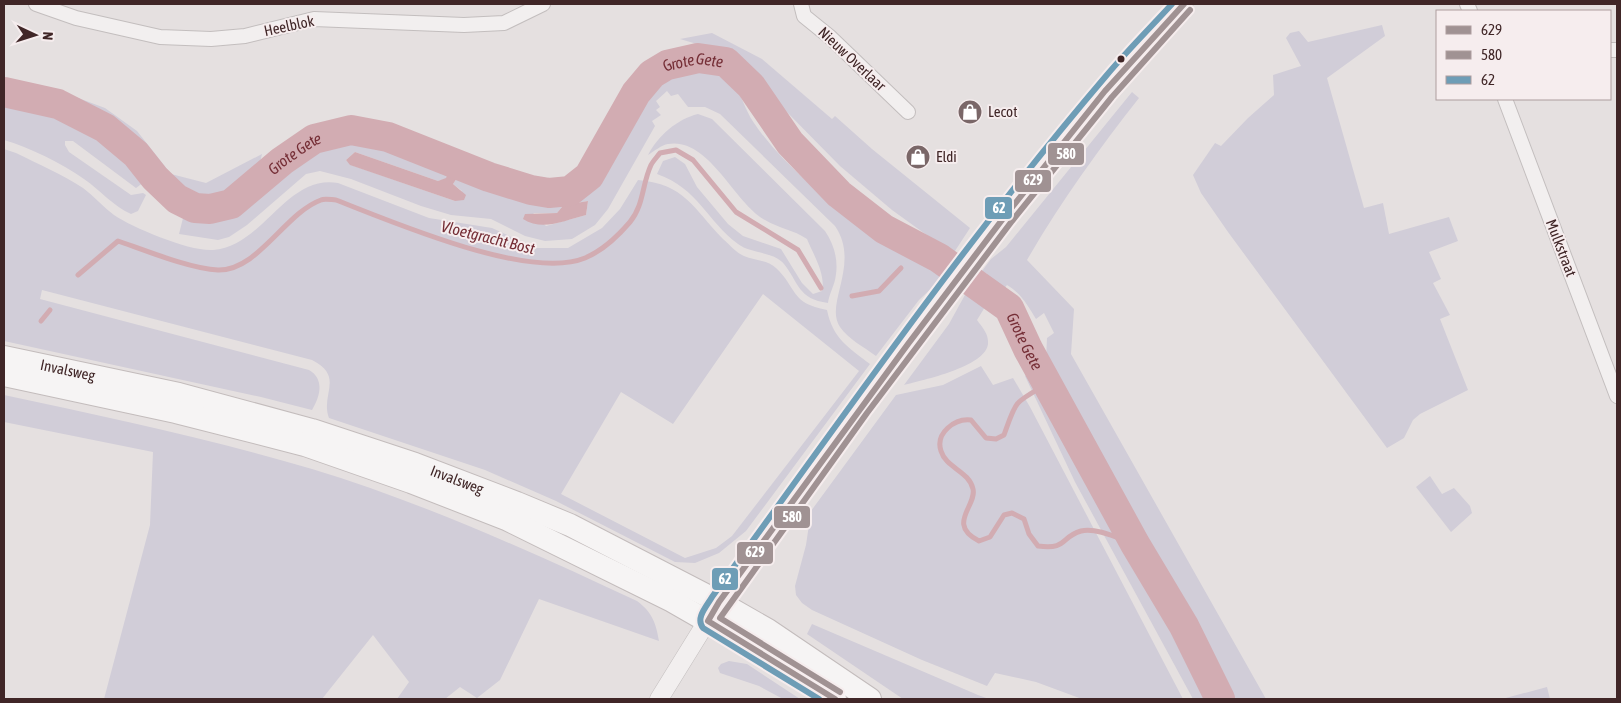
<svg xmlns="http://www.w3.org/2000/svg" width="1621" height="703" font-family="'Asap Condensed',sans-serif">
  <rect width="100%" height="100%" fill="#e5e0e0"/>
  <g fill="#d1cdd8" fill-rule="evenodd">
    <polygon points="1382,25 1385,36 1327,78 1364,208 1383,203 1389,234 1449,217 1458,241 1429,252 1441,279 1433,283 1450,315 1440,319 1468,390 1420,414 1413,420 1404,438 1387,448 1228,232 1201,193 1193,175 1215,143 1221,146 1248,118 1274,95 1273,75 1301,66 1286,38 1290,33 1299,31 1308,42"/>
    <polygon points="712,33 762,59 832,119 835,116 872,149 970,228 953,254 892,210 840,166 776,101 739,59 724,52 680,39"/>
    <path d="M698 65C710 67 720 71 729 80 742 92 744 109 754 123 781 163 822 194 858 226L861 221 907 255 932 260 942 268V276L936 284 919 300 876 356C864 347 848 339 840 327 824 304 861 264 835 226L720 114 705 107H688L678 94 671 96 667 91 656 101 660 107 656 110 661 115 652 121 655 126 608 209 595 225 572 239 545 241 525 236 491 219 451 215 421 206 351 179 320 171 306 174 247 225 229 237 218 240 179 234 184 214C197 215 210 218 222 214 237 209 248 198 260 189 284 170 317 142 349 139 376 137 417 156 444 165L449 171 446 179 438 181 355 152 346 160 351 165 455 201 462 191 453 184 457 178 469 179 514 195 561 201 562 207 557 213H533L546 226 586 215 588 201 576 203 574 199 576 195C610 184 612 146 628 119 643 92 668 70 698 65Z"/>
    <path d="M46 86 105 108 137 131 171 174 206 183 262 154C258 174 251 185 233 195 185 221 148 152 119 126 101 109 68 97 46 86Z"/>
    <path d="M1132 92 1139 98C1098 150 1060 203 1027 260L1074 309 1071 354 1266 699H1232L1088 430 1047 364 1046 360 1047 338 1054 333 1044 313 1036 319C1028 306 1021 293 1007 285L1002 291 984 278 987 274 982 271 991 259 1006 247Z"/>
    <path d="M4 101C16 103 30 105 42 108 76 118 129 149 144 182L136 188 73 141H65V145L69 152 131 195 143 193 146 195 138 211 131 214C113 206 100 190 84 179 61 163 31 148 4 140Z"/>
    <path d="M698 114 712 119 825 231C835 246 839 262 835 280 833 288 829 295 828 303 798 299 799 283 784 264 773 251 751 254 738 244 706 220 699 189 657 174L663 161 675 157 685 164 697 187 728 224 743 236 781 249 802 283 813 294 822 291C826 274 813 254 807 239 794 230 778 228 765 220 734 203 709 137 668 144 662 145 654 151 648 155 658 136 677 119 698 114Z"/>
    <path d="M4 149 16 153C38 164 62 174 83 188 94 196 103 207 114 215 133 228 191 252 213 250 264 246 286 174 338 183L429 218 492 228 535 248H568L602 228 620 209 638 180C685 184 693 208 723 239 729 244 736 253 744 256 754 261 767 259 776 268 798 289 790 303 827 310 833 339 848 347 870 364L746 531 719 553 695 563 675 562 556 501 485 470 329 418C320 394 345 377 312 360L42 290 40 299 309 370C325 379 320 397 312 410L308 409 261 397 4 341ZM763 294 859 371 732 536 716 548 685 558 561 494 621 392 673 424Z"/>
    <path d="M974 292 988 302 977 320C982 327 989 334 988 344 985 367 923 380 904 385L949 324 966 293 970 296Z"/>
    <polygon points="981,366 993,385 1013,378 1030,407 1183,699 1082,699 1036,682 995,673 987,686 922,660 812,610 802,603 796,595 795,586 806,545 811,511 896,395 943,385"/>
    <polygon points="1033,371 1107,506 1118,535 1210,699 1193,699 1075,482 1025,376"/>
    <path d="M4 395C107 417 211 439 312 469 424 503 532 552 637 601 652 612 656 623 659 641L539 599 500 680 477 698 460 687 445 699H397L409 682 373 635 322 699H104L150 525 153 452 4 422Z"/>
    <polygon points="1430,476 1442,494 1454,488 1470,506 1472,513 1451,532 1416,487"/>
    <polygon points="812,624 978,695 989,699 903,699 807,634"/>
    <polygon points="729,661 747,664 800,699 783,699 759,686 720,673 718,668 721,664"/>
    <polygon points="1547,687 1550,699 1502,699"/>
  </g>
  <g fill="#d2acb2">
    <polygon points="355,152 438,181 446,178 449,171 457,178 453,184 466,195 464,200 455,201 350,165 346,160"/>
    <path d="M576 195 574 199 576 203 588 201 586 215C565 220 543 232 523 219L525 214 557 213 562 207 561 201Z"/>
  </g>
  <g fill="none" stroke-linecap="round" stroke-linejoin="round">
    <g stroke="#d2acb2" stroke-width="5">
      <polyline points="910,255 915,245"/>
      <path d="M78 275 118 241C144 250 191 269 218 270 258 271 285 213 321 200 325 198 332 200 336 200 393 222 529 281 585 258 602 251 618 236 630 222 644 205 642 184 651 165 653 161 657 157 660 153L676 150 693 160 736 212 798 250 821 288"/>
      <polyline points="988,294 994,285"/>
      <polyline points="852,296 879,291 901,268"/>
      <polyline points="41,321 50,310"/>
      <path d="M1047 384C1013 404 1017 399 1004 435L996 439 986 438 971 420C955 418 935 433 941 451 946 468 969 471 973 489 977 506 946 524 979 541L990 537 1004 515 1012 513 1024 519 1029 534 1038 546C1068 550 1060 537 1081 531 1096 527 1120 539 1135 544"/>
    </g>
    <path stroke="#d2acb2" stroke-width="30" id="s1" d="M4 92 58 104 105 128 136 154 155 178 177 199 195 208 210 209 231 204 282 161 314 139 351 130 388 137 489 177 531 190 549 193 570 191 589 176 636 93 652 74 667 65 698 58 726 62 751 86 790 143 839 194 884 229 939 258 1009 308 1028 349 1135 544 1184 626 1220 699"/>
    <defs>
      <g id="minor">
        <polyline points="36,4 76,18 160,37 211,39 245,36 314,19 464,25 504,23 543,4"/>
        <polyline points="801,4 804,16 830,37 908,112"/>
        <polyline points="1467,4 1470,11"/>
        <polyline points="1610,50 1617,50"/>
        <polyline points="1505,99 1617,396"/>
      </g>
      <polyline id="tertiary" points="659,699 719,602 958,280 1106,91 1184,4"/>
      <g id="primary">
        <path id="s2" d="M4 357 179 394 312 430 415 464 517 503 570 525 719 602 768 630 870 699"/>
        <polyline points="4,375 176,412 305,445 411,482 506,519 672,601 747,644 835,699"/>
      </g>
    </defs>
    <use href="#minor" stroke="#c3bebe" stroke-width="16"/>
    <use href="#tertiary" stroke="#c3bebe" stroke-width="19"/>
    <use href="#primary" stroke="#c3bcbc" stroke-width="24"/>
    <use href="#minor" stroke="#f2efef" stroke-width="14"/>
    <use href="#tertiary" stroke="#f2efef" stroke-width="18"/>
    <use href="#primary" stroke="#f6f4f4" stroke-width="22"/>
    <defs>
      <polyline id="bus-1" points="835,699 708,621 719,602 908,344 1005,216 1105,91 1184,4"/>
      <polyline id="bus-2" points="840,692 720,618 867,413 1012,221 1112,97 1190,10"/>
      <path id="bus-3" d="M819 699 703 628C695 618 707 606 712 597 840 421 965 241 1106 76 1127 51 1150 28 1172 4"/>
    </defs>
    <use href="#bus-1" stroke="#f6edee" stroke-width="10"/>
    <use href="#bus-2" stroke="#f6edee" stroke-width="10"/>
    <use href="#bus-3" stroke="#f6edee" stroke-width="10"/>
    <use href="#bus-1" stroke="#a09293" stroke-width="6"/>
    <use href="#bus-2" stroke="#a09293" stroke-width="6"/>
    <use href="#bus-3" stroke="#6e9db6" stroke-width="6"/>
  </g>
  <defs>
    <symbol id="shop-disc" viewBox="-11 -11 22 22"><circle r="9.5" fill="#7a6768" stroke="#f6edee"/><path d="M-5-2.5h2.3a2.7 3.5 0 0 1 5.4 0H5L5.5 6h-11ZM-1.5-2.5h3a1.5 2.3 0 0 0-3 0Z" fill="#fff"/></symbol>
  </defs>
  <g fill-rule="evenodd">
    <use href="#shop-disc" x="956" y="98" width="28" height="28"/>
    <use href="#shop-disc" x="904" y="143" width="28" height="28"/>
  </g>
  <circle fill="#402627" stroke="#f6edee" stroke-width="2" cx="1121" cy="59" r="4.5"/>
  <g text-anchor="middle" stroke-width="4" stroke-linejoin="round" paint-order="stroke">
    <g font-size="15" fill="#402627" stroke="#f6edee">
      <text transform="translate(289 26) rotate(-12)" y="5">Heelblok</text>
      <text transform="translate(852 59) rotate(43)" y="5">Nieuw Overlaar</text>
      <text transform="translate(1561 248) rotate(69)" y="5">Mulkstraat</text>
      <text dy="5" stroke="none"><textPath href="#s2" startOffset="65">Invalsweg</textPath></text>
      <text dy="5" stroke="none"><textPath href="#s2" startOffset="470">Invalsweg</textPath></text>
    </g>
    <g font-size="15" fill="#402627" stroke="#f6edee" text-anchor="start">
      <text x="988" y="117">Lecot</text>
      <text x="936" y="162">Eldi</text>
    </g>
    <g font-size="16" font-style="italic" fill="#752e36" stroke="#f6edee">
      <text dy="6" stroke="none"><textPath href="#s1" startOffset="828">Grote Gete</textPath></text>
      <text dy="6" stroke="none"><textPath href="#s1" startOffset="348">Grote Gete</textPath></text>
      <text transform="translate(488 237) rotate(14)" y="6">Vloetgracht Bost</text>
      <text dy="6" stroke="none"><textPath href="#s1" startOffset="1278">Grote Gete</textPath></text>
    </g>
  </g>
  <g stroke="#f6edee" stroke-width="2">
    <rect x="1047" y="142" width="38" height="24" rx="5" fill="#a09293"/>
    <rect x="1014" y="169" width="38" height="24" rx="5" fill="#a09293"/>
    <rect x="984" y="196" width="29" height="24" rx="5" fill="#6e9db6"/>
    <rect x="773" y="505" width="38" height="24" rx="5" fill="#a09293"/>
    <rect x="736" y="541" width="38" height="24" rx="5" fill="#a09293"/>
    <rect x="711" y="567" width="28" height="24" rx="5" fill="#6e9db6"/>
  </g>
  <g font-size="14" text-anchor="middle" font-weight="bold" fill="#fff">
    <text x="1066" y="159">580</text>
    <text x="1033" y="185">629</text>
    <text x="999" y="213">62</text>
    <text x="792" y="522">580</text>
    <text x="755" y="557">629</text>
    <text x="725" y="584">62</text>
  </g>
  <rect width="1621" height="703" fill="none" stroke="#402627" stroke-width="10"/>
  <rect x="1436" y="10" width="175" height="90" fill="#f6edee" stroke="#ad9d9e"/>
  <rect x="1446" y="26" width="25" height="8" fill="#a09293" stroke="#ad9d9e"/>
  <text x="1481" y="35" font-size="15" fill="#402627">629</text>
  <rect x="1446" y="51" width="25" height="8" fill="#a09293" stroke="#ad9d9e"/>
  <text x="1481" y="60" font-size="15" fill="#402627">580</text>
  <rect x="1446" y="76" width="25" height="8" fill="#6e9db6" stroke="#ad9d9e"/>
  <text x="1481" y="85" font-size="15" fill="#402627">62</text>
  <g transform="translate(35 35) rotate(94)" stroke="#f6edee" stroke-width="4" paint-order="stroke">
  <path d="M0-4L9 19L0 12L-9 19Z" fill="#402627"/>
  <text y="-8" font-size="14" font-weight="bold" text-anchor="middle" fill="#402627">N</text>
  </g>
</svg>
